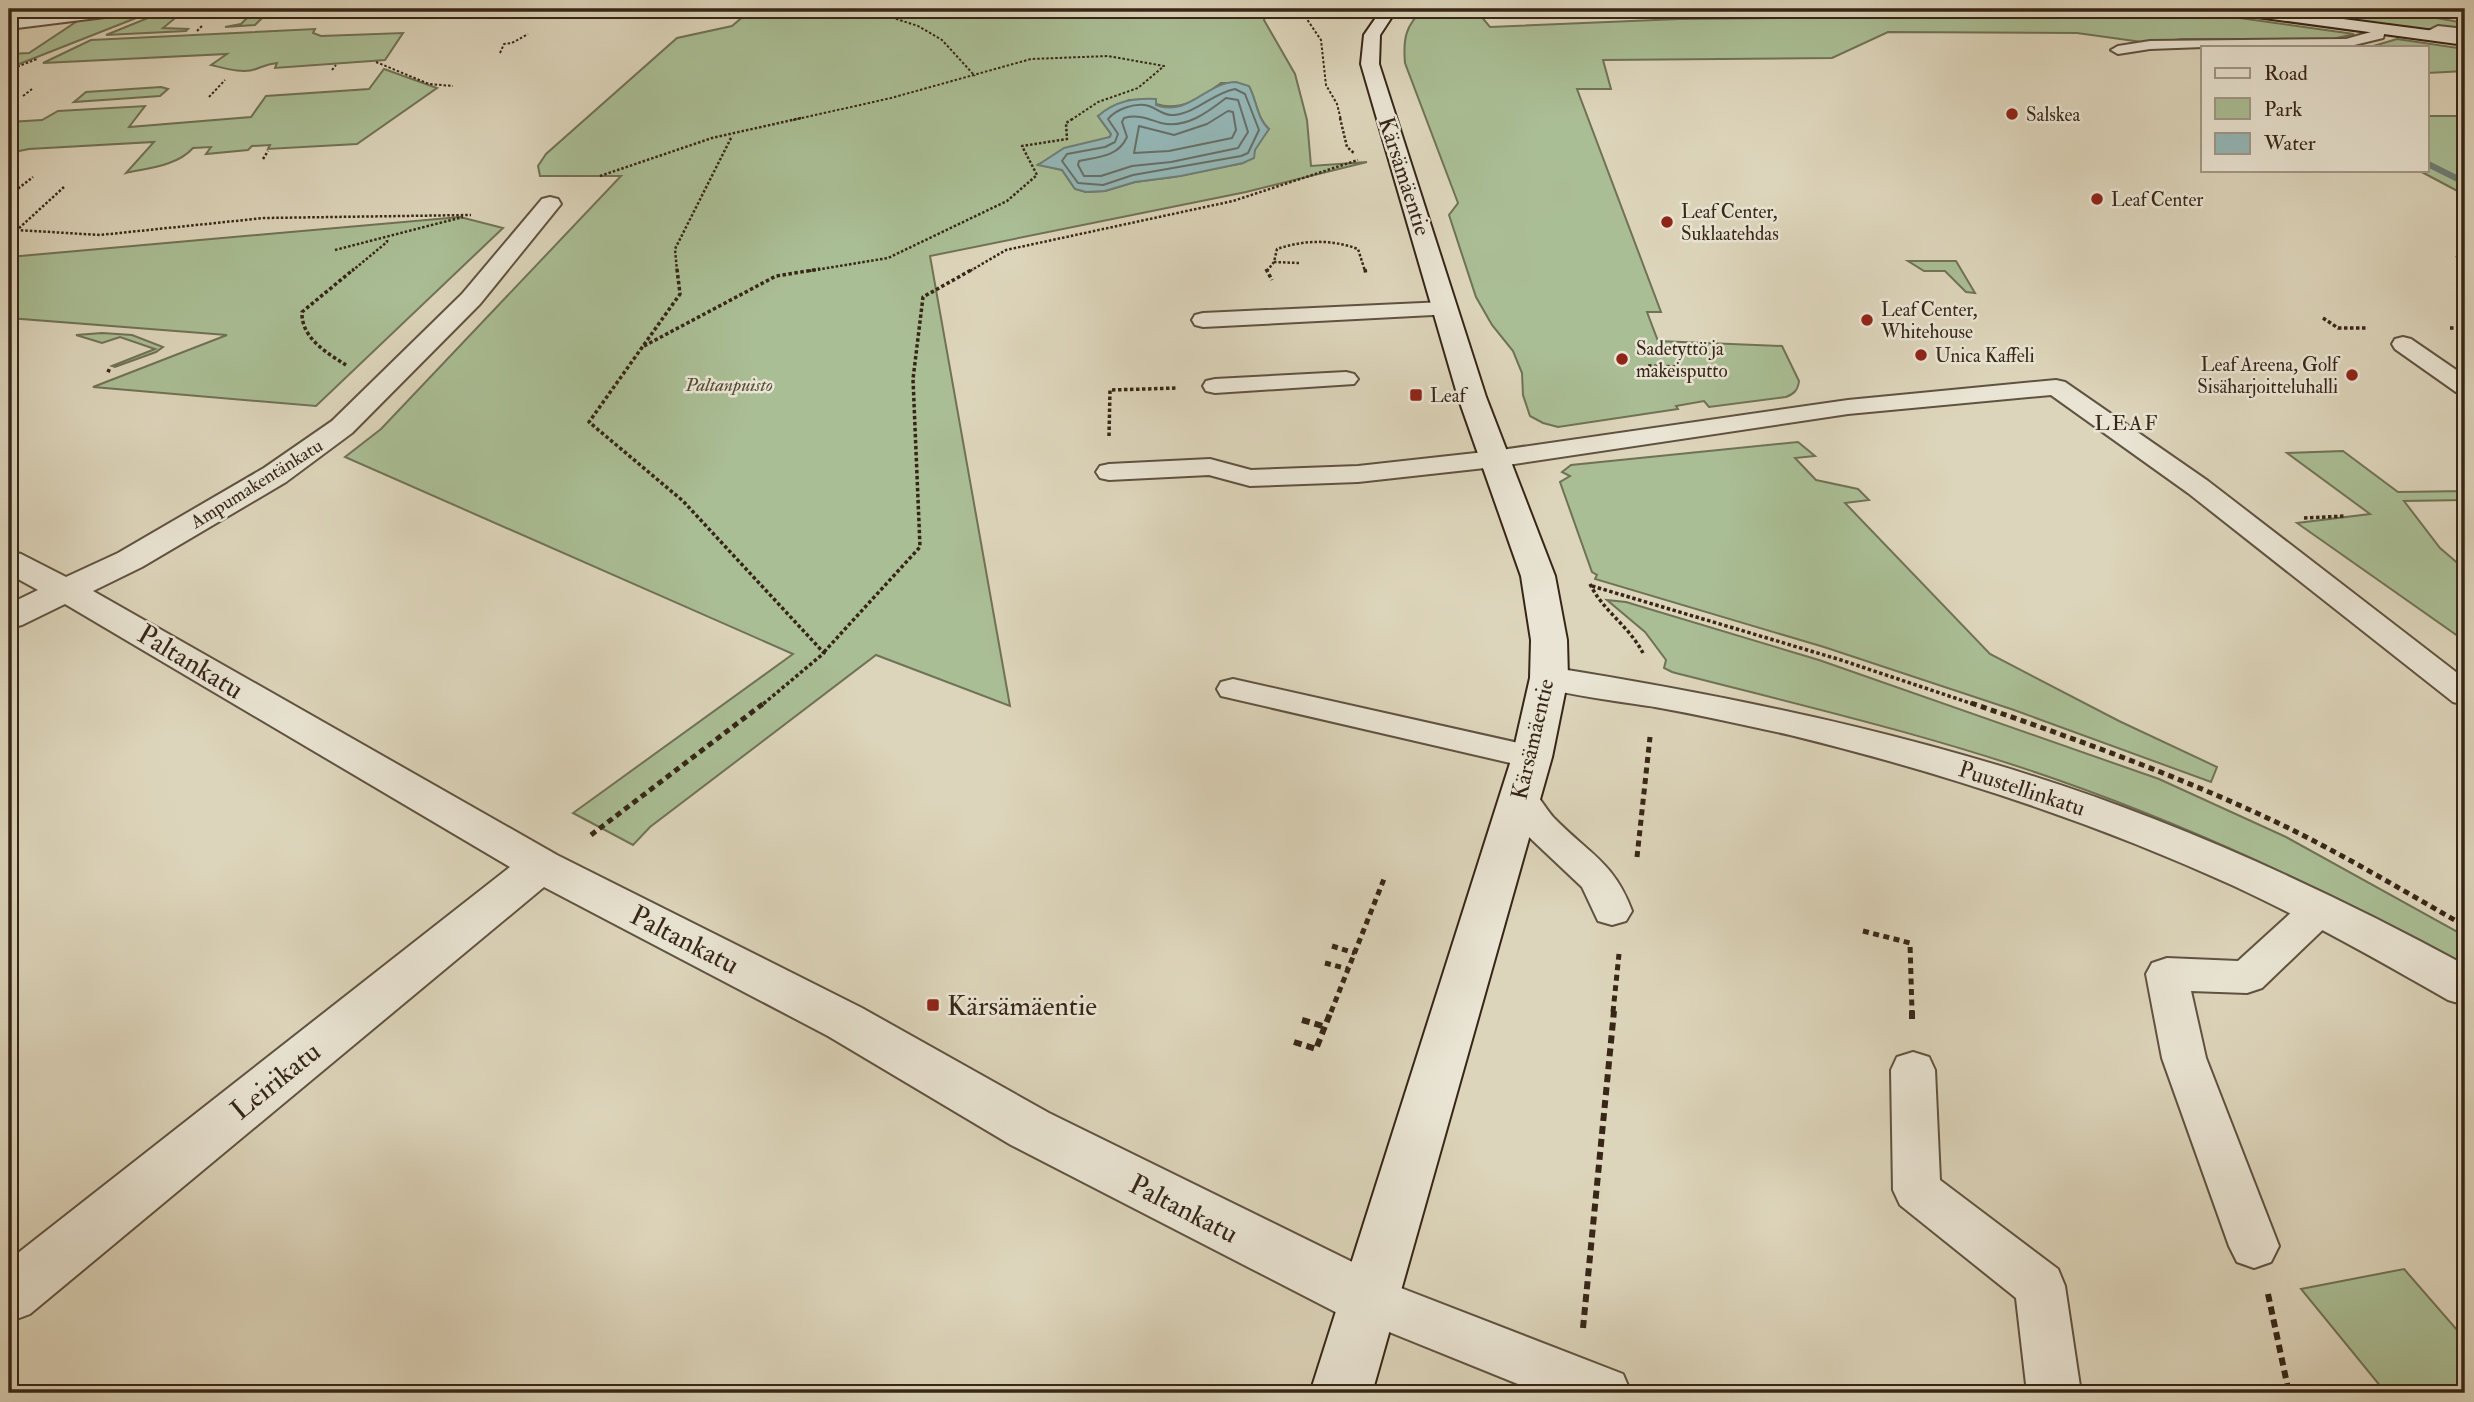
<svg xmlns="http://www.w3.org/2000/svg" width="2474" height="1402" font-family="'IM FELL Double Pica',serif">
  <rect width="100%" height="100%" fill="#ddd5bb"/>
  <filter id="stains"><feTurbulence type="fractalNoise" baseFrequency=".00286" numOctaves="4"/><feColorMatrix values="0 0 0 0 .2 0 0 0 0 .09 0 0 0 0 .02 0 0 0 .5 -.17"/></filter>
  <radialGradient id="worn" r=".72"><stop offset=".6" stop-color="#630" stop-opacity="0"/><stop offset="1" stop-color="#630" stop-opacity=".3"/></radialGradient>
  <g fill="#aabe95" stroke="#707256" stroke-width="2" fill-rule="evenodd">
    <polygon points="145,9 159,9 9,68 9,54 29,53 85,16"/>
    <polygon points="170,9 284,9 270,10 255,25 225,27 241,24 255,10 180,14 163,28 188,29 186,31 106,35"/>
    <path d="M752 9H1267L1264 20 1295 74 1307 120 1311 166 1367 162 1246 192 930 256 1010 706 876 655 650 827 633 845 573 813 793 654 345 457 381 429 621 176H540L538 166 546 154 677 38 732 26ZM1221 83H1236L1249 87C1257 101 1257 119 1269 129L1243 163 1173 177 1135 182 1105 191 1086 192 1075 189 1062 170 1039 164 1110 137 1111 134 1098 116 1129 100 1156 99V104C1181 112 1201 98 1221 83Z"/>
    <path d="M1424 9H1475L1490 27 1679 19 2046 15 2035 9H2176L2354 34 2333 39H2182L2149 43 2077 33 1888 32 1832 58 1603 60 1611 89H1577L1661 312H1647L1658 341 1782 346 1799 381C1798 390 1794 394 1786 397L1709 407 1704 401 1676 406 1678 409 1558 427 1543 423 1530 416 1523 395 1522 373 1513 351 1492 325 1476 297 1449 215 1458 203 1405 63C1403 40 1405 25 1424 9Z"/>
    <polygon points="2261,9 2386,9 2465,23 2465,37"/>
    <path d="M315 29 313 33 321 36 403 33 385 60 275 68 277 63C267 64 264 66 256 69 243 74 224 68 211 65L227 54 43 63 91 40Z"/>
    <polygon points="2397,39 2465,49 2465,71 2427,73 2427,47 2370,47"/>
    <path d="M384 69 437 88 357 144 268 149 270 145 252 146 248 150 206 154 211 147 193 148C177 166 148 168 126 173L154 142 29 149 9 153V122L42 120 58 111 145 106 129 127 251 117 266 96 369 89Z"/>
    <polygon points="161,87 168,89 160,96 74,102 86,92"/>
    <polygon points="2427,116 2465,116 2465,128 2463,129 2465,130 2465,195 2418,170 2427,170"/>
    <polygon points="460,217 503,228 316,406 93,387 227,335 9,318 9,257"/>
    <polygon points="1908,261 1956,261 1975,293 1966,292 1945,271 1924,271"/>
    <polygon points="102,333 132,335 163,347 156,352 115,367 112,366 155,349 120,337 102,343 76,335"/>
    <polygon points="1798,442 1815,456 1795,458 1816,480 1858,489 1869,500 1845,503 1990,654 2119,721 2217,767 2211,782 2014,710 1824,647 1595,579 1597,575 1592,572 1560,482 1570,476 1562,472 1571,465"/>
    <polygon points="2343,451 2398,492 2465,491 2465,500 2404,501 2440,548 2461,566 2465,566 2465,641 2297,523 2370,514 2287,453"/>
    <path d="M1607 600 1626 602 1819 660 2159 779 2286 837 2465 936V965C2333 893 2198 829 2055 779 1930 735 1800 705 1672 672L1664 668 1666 660 1645 632Z"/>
    <polygon points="2404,1269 2465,1339 2465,1393 2386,1393 2301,1289"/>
  </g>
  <path fill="#94b7b7" stroke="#6f7d77" stroke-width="2" d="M1236 82 1249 86C1257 101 1257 119 1269 129L1255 150 1254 158 1243 163 1181 176 1135 182 1105 191 1086 192 1075 189 1062 170 1038 165 1064 148 1110 137 1111 134 1098 116C1115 101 1133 98 1156 99V105C1189 117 1206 82 1236 82Z"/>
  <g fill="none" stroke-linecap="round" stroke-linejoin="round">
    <g stroke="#666e67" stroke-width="2">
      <path d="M1235 89 1245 94 1259 130 1248 153 1241 156 1133 175 1103 185 1078 183 1062 161 1067 154 1105 147 1115 142 1118 134 1108 119C1116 109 1136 102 1149 106 1158 109 1163 116 1174 115 1196 113 1213 93 1235 89Z"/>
      <path d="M1226 98 1238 100 1248 132 1238 148 1171 162 1132 166 1101 176H1084L1078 165 1079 161C1098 157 1118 157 1127 137L1122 122 1124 118C1139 114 1148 119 1161 123 1186 129 1208 112 1226 98Z"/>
      <polygon points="1228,111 1233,112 1236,130 1232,138 1169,151 1134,153 1139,126 1174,135 1207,124"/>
    </g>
    <polygon fill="#6f7d77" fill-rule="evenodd" points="2427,160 2465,179 2465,186 2427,167"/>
    <defs>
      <g id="lane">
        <polygon points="2379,24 2386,28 2383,38 2346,47 2203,47 2150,49 2118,54 2111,50 2118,46 2150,41 2346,39 2371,32 2374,25"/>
        <polygon points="2438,26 2465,29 2465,37 2440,34 2427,39 2420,35"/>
        <polygon points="1444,302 1452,304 1455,309 1452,314 1203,327 1195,325 1192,320 1195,315 1203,313"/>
        <polygon points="2403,337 2411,339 2465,376 2465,394 2456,392 2395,349 2392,344 2395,339"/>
        <polygon points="1346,372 1354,374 1358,379 1354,384 1215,393 1206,391 1203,386 1206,381 1215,379"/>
        <polygon points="2056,380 2065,382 2208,481 2465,679 2465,705 2453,702 2188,493 2051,395 1848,414 1494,467 1358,482 1250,486 1209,475 1109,480 1100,478 1096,472 1100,466 1109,464 1210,459 1251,470 1358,466 1494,451 1848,400"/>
        <polygon points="1233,679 1532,746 1544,749 1549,757 1544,765 1532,768 1221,696 1217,689 1221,682"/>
        <path d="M1520 785C1538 790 1542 805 1554 818 1588 853 1614 862 1632 911L1626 921 1612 925 1598 921 1582 887 1529 837 1502 797 1507 788Z"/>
        <polygon points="2320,895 2334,899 2340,909 2334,919 2262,988 2247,993 2191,991 2206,1058 2279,1246 2271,1262 2254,1268 2237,1262 2229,1246 2162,1058 2146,974 2152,963 2167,958 2238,961 2306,899"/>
        <polygon points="1913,1052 1929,1057 1935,1070 1940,1180 2058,1269 2065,1286 2081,1393 2027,1393 2016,1298 1900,1205 1893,1190 1891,1070 1897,1057"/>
        <polygon points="1370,1276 1623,1374 1631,1393 1540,1393 1352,1317 1345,1300 1352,1283"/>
      </g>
      <g id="street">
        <polygon points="94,9 137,9 129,14 9,29 9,19"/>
        <polygon points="550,197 558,199 561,204 480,304 352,433 286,482 142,567 93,591 557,855 862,1008 1049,1113 1391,1281 1399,1300 1391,1319 1370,1328 1349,1319 1011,1145 828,1036 544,887 30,1314 9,1322 9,1260 510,867 65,604 22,625 9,628 9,604 38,590 9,574 9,551 21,554 66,577 118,553 264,468 332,421 462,294 542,199"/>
        <path d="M1549 667C1754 700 1960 743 2154 819 2261 861 2364 910 2465 965V1005L2448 1000C2378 960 2307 920 2234 886 2092 821 1941 772 1790 735 1745 725 1700 715 1655 707 1615 701 1575 696 1536 686L1530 678 1536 670Z"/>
      </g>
      <g id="secondary">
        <polygon points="1382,9 1397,9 1380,35 1379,64 1486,397 1555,576 1567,640 1568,678 1552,757 1372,1393 1310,1393 1512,757 1530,678 1531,640 1521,576 1458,397 1361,64 1364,35"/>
        <polygon points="2227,9 2267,9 2465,35 2465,45 2235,14"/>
      </g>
    </defs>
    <use href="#lane" stroke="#605240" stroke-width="4"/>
    <use href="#street" stroke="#605240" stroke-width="4"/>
    <use href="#secondary" stroke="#372617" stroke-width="4"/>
    <g stroke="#372617" stroke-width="2" stroke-dasharray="2.5 2" stroke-linecap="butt">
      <polyline points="309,9 310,16"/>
      <polyline points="866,9 918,26 942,40 975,76"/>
      <polyline points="1300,9 1321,40 1326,85 1337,104 1341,120"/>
      <polyline points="1744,9 1746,16"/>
      <polyline points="374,16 378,9"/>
      <polyline points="197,31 202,26"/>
      <polyline points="500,53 504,44 512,43 528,34"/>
      <polyline points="376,62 429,84 453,86"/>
      <polyline points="9,70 37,59"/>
      <polyline points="332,70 336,65"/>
      <polyline points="23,96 32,89"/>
      <polyline points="209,97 225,80"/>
      <polyline points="793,120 891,98 1031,59 1108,56 1164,66 1138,88 1098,102 1071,120"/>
    </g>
    <g stroke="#372617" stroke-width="2.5" stroke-dasharray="2.5 2" stroke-linecap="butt">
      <polyline points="1340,118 1347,147 1355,154"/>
      <polyline points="263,159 268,151"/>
      <polyline points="600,176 712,138 801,118"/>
      <polyline points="64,187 17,230 100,235 264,218 471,215"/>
      <polyline points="11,194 33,177"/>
      <polyline points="335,250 463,217"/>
      <polyline points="2456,256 2465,261"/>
      <polyline points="1274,262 1299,263"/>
      <polyline points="352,271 387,242 387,238"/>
      <polyline points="677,271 675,249 732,136"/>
      <polyline points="809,271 888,258 1007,201 1037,175 1022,146 1067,139 1066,123 1074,118"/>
      <polyline points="970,271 1006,250 1233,201 1358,160"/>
      <path d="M1267 271 1274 262 1277 249C1304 240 1331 239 1358 249L1365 271"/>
    </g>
    <g stroke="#372617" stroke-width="3.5" stroke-dasharray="3.5 2.5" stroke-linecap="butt">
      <polyline points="677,269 680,294 589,422 683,501 824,653 762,705"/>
      <polyline points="1266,269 1272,280"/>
      <polyline points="1365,269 1366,275"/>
      <polyline points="2323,318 2338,328 2368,328"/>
      <polyline points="2450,328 2465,328"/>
      <polyline points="644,346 776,276 820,269"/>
      <path d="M346 365C327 353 301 338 302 312L354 269"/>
      <polyline points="1648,366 1677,367"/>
      <polyline points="107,370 112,372"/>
      <polyline points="1109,436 1110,390 1178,388"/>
      <polyline points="2304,518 2346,516"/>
      <path d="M1590 584C1603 611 1629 626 1643 653"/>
      <polyline points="1592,586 1841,660 1976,705"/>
      <polyline points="824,652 920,547 913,379 923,297 973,269"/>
    </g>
    <g stroke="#372617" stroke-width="5" stroke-dasharray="6 4.5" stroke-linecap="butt">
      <path d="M1971 703C2073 738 2176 775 2274 821 2339 852 2402 890 2465 926"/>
      <polyline points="591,835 764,703"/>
      <polyline points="1637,857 1650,737"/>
      <polyline points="1863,931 1910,943 1912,1012"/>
      <polyline points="1332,946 1355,953"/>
      <polyline points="1325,963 1348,969"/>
      <polyline points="1331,1012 1384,879"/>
      <polyline points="1613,1012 1619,954"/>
    </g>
    <g stroke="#372617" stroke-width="6" stroke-dasharray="8 5" stroke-linecap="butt">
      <polyline points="1912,1011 1912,1023"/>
      <polyline points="1302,1020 1326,1027"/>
      <polyline points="1294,1042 1316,1049 1331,1011"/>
      <polyline points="2268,1294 2289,1393"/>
      <polyline points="1583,1328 1614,1011"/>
    </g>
    <use href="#lane" fill="#e9e4d3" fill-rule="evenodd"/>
    <use href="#street" fill="#e9e4d3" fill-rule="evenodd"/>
    <use href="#secondary" fill="#e9e4d3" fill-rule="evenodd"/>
  </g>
  <g fill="#8f2418" stroke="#e9e4d3" stroke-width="2.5">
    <circle cx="2012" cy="114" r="7"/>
    <circle cx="2097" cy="199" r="7"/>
    <circle cx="1667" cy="222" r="7"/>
    <circle cx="1867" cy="320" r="7"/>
    <circle cx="1921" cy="355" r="7"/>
    <circle cx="1622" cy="359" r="7"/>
    <circle cx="2352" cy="375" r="7"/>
    <rect x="1409" y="388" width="14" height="14" rx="3.5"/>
    <rect x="926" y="998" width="14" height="14" rx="3.5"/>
  </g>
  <g text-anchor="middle" stroke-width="5" stroke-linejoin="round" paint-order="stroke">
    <g font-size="19" fill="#372617" stroke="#e9e4d3" text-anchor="start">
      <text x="2026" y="121">Salskea</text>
      <text x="2111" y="206">Leaf Center</text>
      <text x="1681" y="218">Leaf Center,<tspan x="1681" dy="22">Suklaatehdas</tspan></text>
      <text x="1881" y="316">Leaf Center,<tspan x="1881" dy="22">Whitehouse</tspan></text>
      <text x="1636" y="355">Sadetyttö ja<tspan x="1636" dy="22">makeisputto</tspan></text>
      <text x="1935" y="362">Unica Kaffeli</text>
      <text x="2338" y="371" text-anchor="end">Leaf Areena, Golf<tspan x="2338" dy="22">Sisäharjoitteluhalli</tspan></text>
      <text x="1430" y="402">Leaf</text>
    </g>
    <g font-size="19" font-style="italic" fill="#544c36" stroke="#e9e4d3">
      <text x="729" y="391">Paltanpuisto</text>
    </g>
    <g font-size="19" fill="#372617" stroke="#e9e4d3">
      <text transform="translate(256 483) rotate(-32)" y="7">Ampumakentänkatu</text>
    </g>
    <g font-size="21" letter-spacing="2" fill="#372617" stroke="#e9e4d3">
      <text x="2127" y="430">LEAF</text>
    </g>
    <g font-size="23" fill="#372617" stroke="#e9e4d3">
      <text transform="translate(1405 176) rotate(72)" y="8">Kärsämäentie</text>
      <text transform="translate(1532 739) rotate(-77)" y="8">Kärsämäentie</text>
      <text transform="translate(2022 788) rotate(18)" y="8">Puustellinkatu</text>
    </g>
    <g font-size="28" fill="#372617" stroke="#e9e4d3">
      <text transform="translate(191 661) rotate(31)" y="10">Paltankatu</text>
      <text transform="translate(685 939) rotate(27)" y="10">Paltankatu</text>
      <text transform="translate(275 1080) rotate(-39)" y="10">Leirikatu</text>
      <text transform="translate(1184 1208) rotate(27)" y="10">Paltankatu</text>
    </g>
    <g font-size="28" fill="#372617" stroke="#e9e4d3" text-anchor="start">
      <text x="947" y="1015">Kärsämäentie</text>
    </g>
  </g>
  <rect width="2474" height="1402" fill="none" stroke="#ddd5bb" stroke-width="35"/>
  <rect x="10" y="10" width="2453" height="1381" fill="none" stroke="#372617" stroke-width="3.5"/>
  <rect x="18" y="18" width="2439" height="1367" fill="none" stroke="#372617" stroke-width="2"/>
  <rect x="2201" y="46" width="228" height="126" fill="#e9e4d3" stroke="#a29888" stroke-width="2"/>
  <rect x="2215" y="68" width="35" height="10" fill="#e9e4d3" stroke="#a29888" stroke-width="2"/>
  <text x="2264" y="80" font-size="21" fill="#372617">Road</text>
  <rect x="2215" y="98" width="35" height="21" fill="#aabe95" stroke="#a29888" stroke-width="2"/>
  <text x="2264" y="116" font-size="21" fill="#372617">Park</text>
  <rect x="2215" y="133" width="35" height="21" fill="#94b7b7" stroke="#a29888" stroke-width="2"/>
  <text x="2264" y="150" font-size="21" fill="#372617">Water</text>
  <rect width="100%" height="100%" filter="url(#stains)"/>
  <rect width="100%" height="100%" fill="url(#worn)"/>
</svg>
